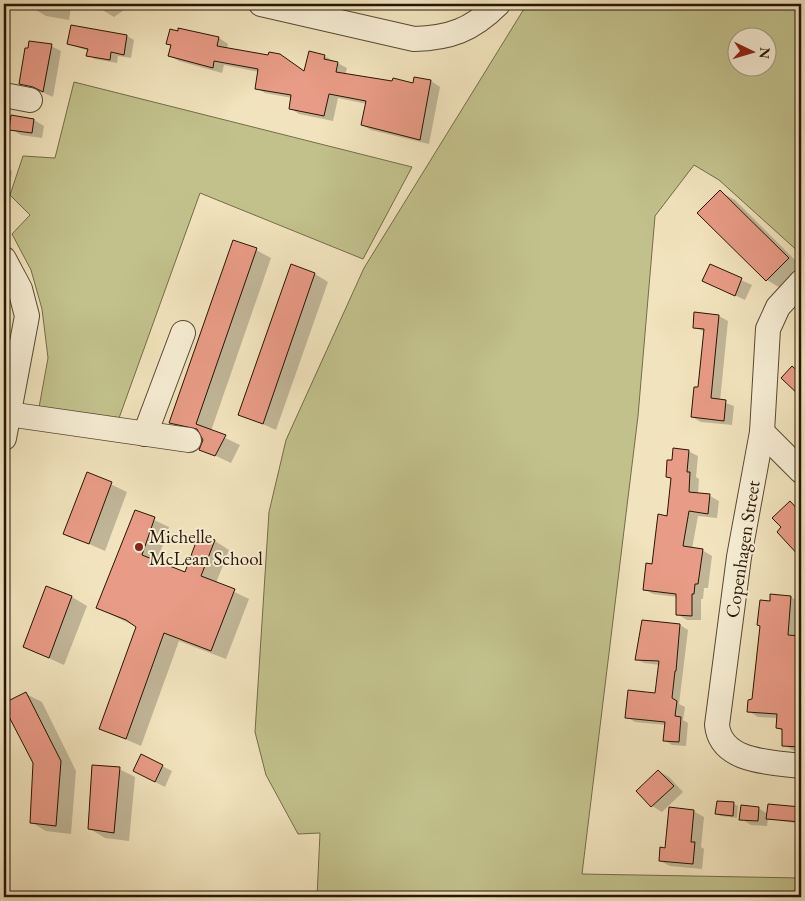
<svg xmlns="http://www.w3.org/2000/svg" width="805" height="901" font-family="'EB Garamond',serif">
  <rect width="100%" height="100%" fill="#f1e3bd"/>
  <filter id="stains"><feTurbulence type="fractalNoise" baseFrequency=".004" numOctaves="4"/><feColorMatrix values="0 0 0 0 .2 0 0 0 0 .09 0 0 0 0 .02 0 0 0 .5 -.17"/></filter>
  <radialGradient id="worn" r=".72"><stop offset=".6" stop-color="#630" stop-opacity="0"/><stop offset="1" stop-color="#630" stop-opacity=".3"/></radialGradient>
  <g fill="#c2c18c" stroke="#746c48" fill-rule="evenodd">
    <path d="M527 4H801V254L719 180 694 165 655 216 638 416 582 874 801 878V897H317L320 833 298 834 266 775 255 732 269 512 286 440 364 268ZM738 38H768V68H738Z"/>
    <polygon points="74,82 412,167 363,259 200,193 114,432 36,424 48,358 42,309 31,270 12,234 30,215 10,195 23,156 55,158"/>
  </g>
  <g fill="#0003">
    <polygon points="36,4 66,4 71,7 69,20 46,16 36,10"/>
    <polygon points="99,4 133,4 114,17 104,11"/>
    <polygon points="72,26 127,36 134,40 131,58 118,56 117,63 95,59 88,55 89,51 68,44"/>
    <polygon points="179,30 219,38 228,44 227,49 269,56 279,55 305,72 324,56 347,68 345,75 414,84 415,78 431,81 440,87 429,144 371,130 362,125 367,104 338,98 333,121 299,114 290,108 292,98 265,93 256,88 259,72 224,65 222,73 179,61 169,55 172,46 168,44"/>
    <polygon points="51,46 61,51 53,97 21,83"/>
    <polygon points="34,120 44,126 42,138 21,135 11,129"/>
    <polygon points="4,166 12,171 9,194 4,193"/>
    <polygon points="720,192 735,200 801,266 801,269 782,289 767,280 699,213"/>
    <polygon points="256,250 271,258 211,431 240,445 231,463 201,449 205,440 202,434 185,431 170,423"/>
    <polygon points="292,266 315,274 328,282 276,430 240,414"/>
    <polygon points="710,266 752,285 745,300 704,281"/>
    <polygon points="696,313 719,316 728,321 720,401 734,406 732,425 701,422 692,417 699,389 705,332 694,327"/>
    <polygon points="801,359 801,395 782,378 795,369"/>
    <polygon points="688,451 698,456 696,477 699,479 698,494 710,496 719,501 717,518 698,516 692,549 702,550 712,556 708,588 704,588 703,599 701,599 701,620 687,620 677,614 678,597 653,594 644,589 668,518 672,479 667,476 673,461"/>
    <polygon points="87,473 127,492 105,551 64,533"/>
    <polygon points="790,503 801,509 801,557 778,532 783,527"/>
    <polygon points="135,511 169,527 157,562 185,573 215,541 229,550 216,583 249,599 226,659 179,641 141,746 100,728 137,627 97,608"/>
    <polygon points="72,597 87,606 64,665 24,647"/>
    <polygon points="791,597 801,603 798,637 801,638 801,751 794,751 784,745 783,731 778,728 778,718 758,717 748,711 753,700 771,602"/>
    <polygon points="680,625 688,630 679,704 685,707 683,720 688,723 686,746 672,745 664,740 666,725 635,722 627,717 656,694 660,665 644,663 636,659"/>
    <polygon points="26,694 42,702 76,771 71,834 46,831 31,822 34,762 4,704"/>
    <polygon points="162,766 172,771 165,787 134,771"/>
    <polygon points="119,769 135,777 129,841 105,838 90,829"/>
    <polygon points="659,771 669,777 683,792 662,812 652,806"/>
    <polygon points="734,804 738,806 737,818 721,816 717,814"/>
    <polygon points="769,806 801,808 801,824 768,819 767,826 751,825 741,819 758,808 768,814"/>
    <polygon points="693,811 704,817 701,847 704,849 702,869 670,866 660,861"/>
  </g>
  <g fill="#e89b86" stroke="#261604">
    <polygon points="71,25 127,35 124,55 111,52 110,60 86,56 88,49 67,44"/>
    <polygon points="178,28 219,37 217,46 268,55 269,52 280,54 304,71 309,51 325,55 324,59 338,62 336,72 392,81 393,78 413,83 414,77 431,80 420,140 361,125 366,101 329,94 324,116 289,109 291,95 255,89 258,69 214,61 213,68 168,56 171,45 166,44 170,29 178,31"/>
    <polygon points="29,41 52,44 43,92 33,87 19,84 25,48 28,48"/>
    <polygon points="11,115 34,119 32,133 9,130"/>
    <polygon points="720,190 789,258 766,281 697,213"/>
    <polygon points="233,240 257,248 196,424 226,435 215,456 199,450 203,440 197,429 169,423"/>
    <polygon points="291,264 315,273 263,424 238,415"/>
    <polygon points="710,264 742,278 735,296 702,281"/>
    <polygon points="694,312 719,315 711,398 726,400 724,421 691,417 694,387 698,387 704,329 693,328"/>
    <polygon points="792,366 801,374 801,397 781,378"/>
    <polygon points="673,448 689,450 687,472 690,472 689,492 710,494 708,514 689,511 683,546 703,549 698,584 695,584 694,594 692,594 692,616 676,615 676,594 643,590 646,563 652,564 658,514 667,516 671,478 666,477 667,460 672,460"/>
    <polygon points="87,472 112,482 89,544 63,534"/>
    <polygon points="790,501 801,513 801,558 777,532 781,527 772,518"/>
    <polygon points="135,510 155,517 142,555 185,572 199,534 215,540 201,576 235,589 211,651 164,633 126,739 99,729 136,627 126,620 96,608"/>
    <polygon points="46,586 72,596 49,658 23,647"/>
    <polygon points="770,594 791,596 788,635 801,636 801,747 782,746 782,729 776,728 777,714 747,712 748,700 752,699 760,626 757,625 760,600 770,601"/>
    <polygon points="642,620 680,624 676,671 675,671 672,698 677,701 675,716 681,717 679,742 663,741 665,722 625,718 628,690 655,693 659,661 635,660"/>
    <polygon points="26,692 61,761 56,826 30,823 33,763 4,707 4,703"/>
    <polygon points="141,754 163,765 155,782 133,771"/>
    <polygon points="92,765 120,767 114,833 88,829"/>
    <polygon points="658,770 674,786 651,807 636,791"/>
    <polygon points="717,801 734,802 733,816 715,814"/>
    <polygon points="768,804 801,807 801,822 766,819"/>
    <polygon points="741,805 759,807 758,821 739,820"/>
    <polygon points="669,807 694,810 691,842 695,842 693,864 659,861 660,847 665,848"/>
  </g>
  <g fill="none" stroke-linecap="round" stroke-linejoin="round">
    <defs>
      <g id="minor">
        <path d="M261 4 414 39C450 38 472 30 498 4"/>
        <polyline points="4,95 30,100"/>
        <polyline points="4,259 20,289 27,316 4,438"/>
        <path d="M801 282 778 307 768 329 762 432 739 557 717 725C721 763 772 762 801 766"/>
        <polyline points="8,414 189,440"/>
        <polyline points="762,432 801,471"/>
        <polyline points="145,434 183,333"/>
      </g>
    </defs>
    <use href="#minor" stroke="#594932" stroke-width="26"/>
    <use href="#minor" stroke="#f6edd4" stroke-width="24"/>
  </g>
  <circle fill="#8f2418" stroke="#f6edd4" stroke-width="2" cx="139" cy="547" r="5"/>
  <g text-anchor="middle" stroke-width="4" stroke-linejoin="round" paint-order="stroke">
    <g font-size="19" fill="#261604" stroke="#f6edd4" text-anchor="start">
      <text x="149" y="543">Michelle<tspan x="149" dy="22">McLean School</tspan></text>
    </g>
    <g font-size="19" fill="#261604" stroke="#f6edd4">
      <text transform="translate(742 549) rotate(-81)" y="7">Copenhagen Street</text>
    </g>
  </g>
  <rect width="805" height="901" fill="none" stroke="#f1e3bd" stroke-width="20"/>
  <rect x="5" y="5" width="795" height="891" fill="none" stroke="#261604" stroke-width="2.5"/>
  <rect x="10" y="10" width="785" height="881" fill="none" stroke="#261604"/>
  <g transform="translate(752 52) rotate(95)"><circle r="24" fill="#f6edd4" stroke="#a39781"/>
  <path d="M0-4L9 19L0 12L-9 19Z" fill="#8f2418"/>
  <text y="-8" font-size="14" font-weight="bold" text-anchor="middle" fill="#261604">N</text>
  </g>
  <rect width="100%" height="100%" filter="url(#stains)"/>
  <rect width="100%" height="100%" fill="url(#worn)"/>
</svg>
